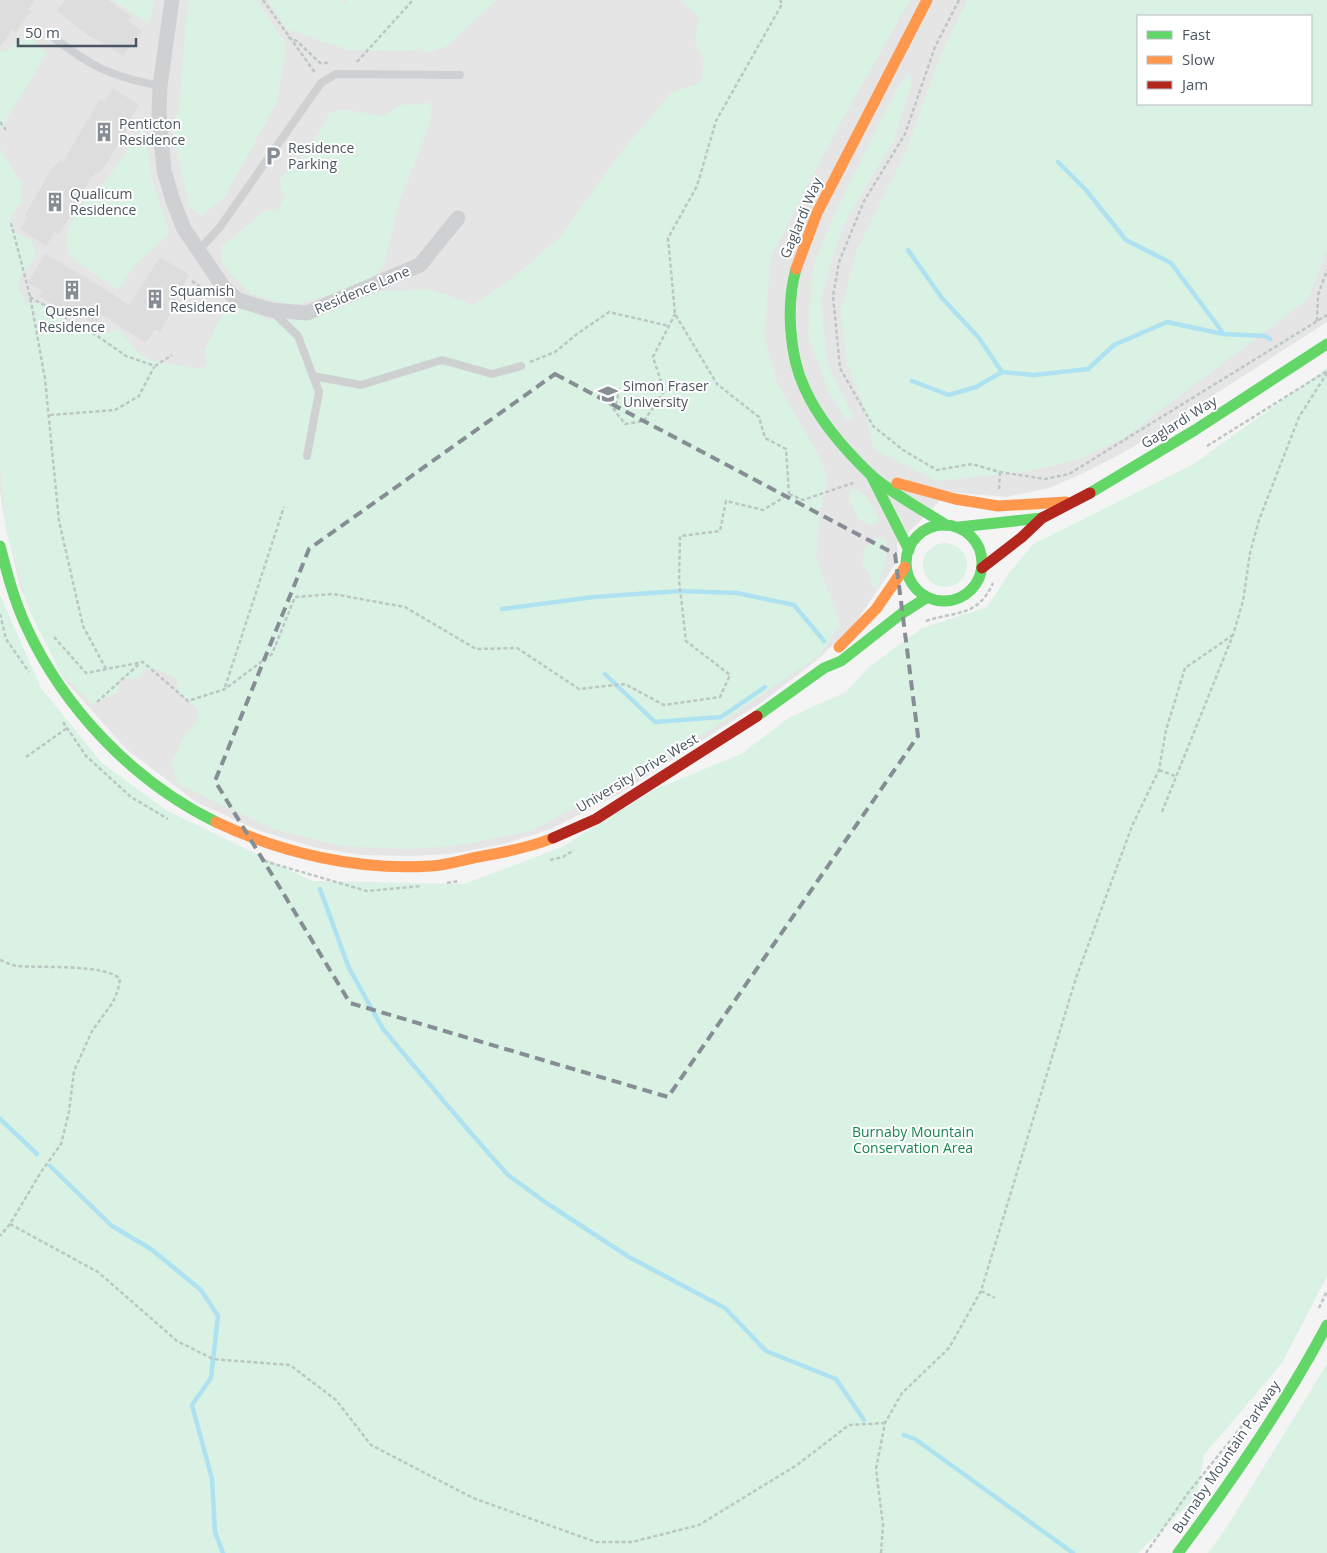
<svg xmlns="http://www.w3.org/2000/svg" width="1327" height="1553" font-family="'Open Sans',sans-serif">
  <rect width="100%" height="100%" fill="#f4f4f4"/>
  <path fill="#e6e5e6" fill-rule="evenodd" d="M0 0H1327V322L1130 449 1088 471 1049 488 1006 497 949 492 897 544 898 560 854 625 817 660 762 702 617 795 551 829 504 844 450 854 409 856 361 855 313 847 260 831 196 802 126 749 63 678 20 587 4 518 0 491ZM1138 16H1311V104H1138Z"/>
  <g fill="#d9f2e3" fill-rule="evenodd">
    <polygon points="112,0 154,0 149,24"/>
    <polygon points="188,0 257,0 286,44 277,102 225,196 202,216 189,207 173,132 179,107"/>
    <polygon points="268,0 342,0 344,4 347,0 496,0 447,46 429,53 420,48 411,51 348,50 287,29"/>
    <polygon points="680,0 910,0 840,123 771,257 764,336 777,383 821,460 828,479 820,510 816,556 840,625 819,656 689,744 532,831 455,846 406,849 341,846 273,829 178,784 171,764 185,734 198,722 198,709 178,691 177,679 158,669 144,670 137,679 121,678 117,693 92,704 60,672 28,608 6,530 0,465 0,148 22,185 21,202 11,216 13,232 32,240 36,255 20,278 18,288 26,303 44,304 66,320 77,331 101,335 119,329 138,353 154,361 199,369 207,365 204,351 228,303 244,306 270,321 353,293 429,289 474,305 514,277 559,238 620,154 671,93 701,82 704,61 695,43 699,17"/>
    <path d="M967 0H1327V251L1308 299 1121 440 1079 459 1025 472 936 481 874 450 862 401 846 361 841 311 857 250 906 151 940 57ZM1138 16H1311V104H1138Z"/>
    <polygon points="27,34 47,53 0,130 0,49 5,52"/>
    <polygon points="910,74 911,86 894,141 847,218 832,259 821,299 827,363 854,418 851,420 845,418 829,392 808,337 813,266 834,215 896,90 906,75"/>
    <polygon points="432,103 429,126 399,202 384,265 369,284 291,306 250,293 233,277 221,260 221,247 267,209 278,212 284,198 279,180 311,148 330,112 347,110 382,116 402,105"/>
    <polygon points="144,125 152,178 169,231 167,236 135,265 118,290 71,258 67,250 67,228 91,192 103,185"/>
    <polygon points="1327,368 1327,1276 1282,1363 1204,1455 1197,1496 1138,1553 0,1553 0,595 41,688 102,763 166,810 312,881 464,884 562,847 656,789 741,754 790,717 846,692 869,667 922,628 987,607 1010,572 1033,544 1192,465"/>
    <path d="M850 488C867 491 873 507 880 521L872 525 859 520 849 498Z"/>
    <path d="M885 538C889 554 884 572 877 587L872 586 870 574 863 566 864 549 874 539Z"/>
    <circle cx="945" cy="565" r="22"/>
    <polygon points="1327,1364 1327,1553 1208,1553 1228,1525"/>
  </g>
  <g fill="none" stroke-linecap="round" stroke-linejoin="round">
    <g stroke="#aee2f0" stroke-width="4.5">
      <polyline points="1058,162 1086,190 1126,240 1171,263 1223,333"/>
      <polyline points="908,250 942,298 979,338 1002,372"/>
      <polyline points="912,381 949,395 976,387 1002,372 1034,375 1088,369 1114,345 1167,322 1223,334 1265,336 1270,339"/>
      <polyline points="502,609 594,597 680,591 737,593 794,605 824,641"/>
      <polyline points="605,674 655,722 721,717 765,687"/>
      <polyline points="320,889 349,968 383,1029 469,1131 508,1175 548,1204 629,1257 725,1308 766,1351 836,1379 864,1420"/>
      <polyline points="0,1119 37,1154"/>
      <polyline points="50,1166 112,1226 151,1249 201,1290 218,1316 211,1378 192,1405 212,1479 215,1532 223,1553"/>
      <polyline points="904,1435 915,1439 1073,1553"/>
    </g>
  </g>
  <g fill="#ddddde">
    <polygon points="0,0 35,0 28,9 31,11 16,32 12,30 0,47"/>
    <polygon points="65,0 108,0 131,17 128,21 142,31 123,56 88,35 57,11"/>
    <polygon points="113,88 139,105 131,117 133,119 107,163 98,174 95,172 70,211 73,212 59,234 55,232 46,246 20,229 28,217 25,215 51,170 60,160 63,162 100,99 104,102"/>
    <polygon points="45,254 102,287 129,305 160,257 189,275 171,308 173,309 160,332 155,329 146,343 102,315 96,324 63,307 61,309 39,296 42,291 28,283"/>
  </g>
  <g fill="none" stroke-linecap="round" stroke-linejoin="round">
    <g stroke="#bcc7c4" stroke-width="2.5" stroke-dasharray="4 2.5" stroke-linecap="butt">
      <polyline points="263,0 316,74"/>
      <polyline points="959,0 935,47 905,134 864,201 839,262 833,296 840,368 873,426 903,450 937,470 972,464 1000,472 1045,479 1069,474 1327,315"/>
      <polyline points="288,37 298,42 320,63 330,63"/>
      <polyline points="357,62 413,0"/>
      <polyline points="0,122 6,130"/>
      <polyline points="11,223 30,296 45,379 59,521 83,626 106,669"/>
      <polyline points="192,281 207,292"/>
      <polyline points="30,297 93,333 126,356 155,366 172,355"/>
      <polyline points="1317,321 1318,295 1327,270"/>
      <polyline points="530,362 555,352 577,334 609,312 669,326"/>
      <polyline points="615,411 619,389 605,398 625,424 644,421 664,391 653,357 675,314"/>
      <polyline points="50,415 115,410 139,396 154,367"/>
      <polyline points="1207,446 1327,371"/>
      <polyline points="999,489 1000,472"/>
      <polyline points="789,494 803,500 853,483"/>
      <polyline points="0,614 6,639 29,672"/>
      <path d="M926 621C956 611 978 617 993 583"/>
      <polyline points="54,637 86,673 143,662 188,701 225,689 272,654 295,597 333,594 405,607 476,649 517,648 579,689 625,684 664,705 720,697 730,675 686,641 679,580 680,536 720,531 726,501 763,510 789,494 786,449 765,438 759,417 717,384 675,314 668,238 697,186 716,121 782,4 780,0"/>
      <polyline points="225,687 284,507"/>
      <polyline points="97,702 139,664"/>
      <polyline points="63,722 86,756 131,797 168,819"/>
      <polyline points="26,757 67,728"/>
      <polyline points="1159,770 1175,776"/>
      <polyline points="1162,812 1233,635 1243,601 1250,553 1259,520 1299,417 1327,373"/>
      <polyline points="550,860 563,857 574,850"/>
      <polyline points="264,861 367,891 422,886"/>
      <polyline points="447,883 459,881"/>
      <path d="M0 960C6 962 12 966 19 966 39 968 107 964 120 979L118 990 113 1002 92 1031 74 1071 69 1112 61 1144 41 1172 10 1224 0 1236"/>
      <polyline points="10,1224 98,1272 177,1341 213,1359 290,1365 336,1400 371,1445 473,1498 596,1542 632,1542 699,1525 797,1465 849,1425 885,1423"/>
      <polyline points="981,1291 995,1298"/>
      <polyline points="1319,1308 1327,1291"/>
      <polyline points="881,1553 883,1525 876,1469 885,1423 902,1393 949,1348 981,1291 1076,978 1132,826 1159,770 1166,730 1185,668 1233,635"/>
      <polyline points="1146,1553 1188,1493 1254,1411"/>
    </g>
    <g stroke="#ced0d2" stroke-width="8">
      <path d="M49 34C90 66 109 76 160 86"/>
      <polyline points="198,251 220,227 321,83 336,74 460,75"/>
      <polyline points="272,311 298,336 319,392 307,456"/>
      <polyline points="313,376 361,385 442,360 492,374 521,366"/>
    </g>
    <polyline stroke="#ced0d2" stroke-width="15" points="172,0 160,86 159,113 164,170 173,201 184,229 224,288 238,300 271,310 307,313 420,265 458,218"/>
    <g stroke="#63d668" stroke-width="11">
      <path d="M796 269C786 304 789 356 805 389 819 420 845 450 870 474 889 492 923 510 946 525"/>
      <polyline points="871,475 909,550"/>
      <polyline points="1090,493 1195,430 1327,344"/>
      <circle cx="944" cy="563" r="38"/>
      <polyline points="959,527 1042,518"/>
      <path d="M0 546C7 573 14 600 26 626 64 709 134 782 216 822"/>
      <polyline points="757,716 824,668 841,661 901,614 926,598"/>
      <path d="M1178 1553C1233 1480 1284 1406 1327 1325"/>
    </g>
    <g stroke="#ff974d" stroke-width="11">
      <polyline points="796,269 817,213 927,0"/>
      <polyline points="897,483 955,499 998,506 1066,502"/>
      <polyline points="839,647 876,609 905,567"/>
      <path d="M216 822C281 853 359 871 431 866 448 865 466 859 483 856 507 852 530 847 553 838"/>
    </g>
    <g stroke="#b3261e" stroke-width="11">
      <polyline points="982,568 1022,537 1042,518 1090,493"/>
      <polyline points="553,838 596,819 757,716"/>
    </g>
  </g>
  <path fill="none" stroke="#868d94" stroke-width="4" stroke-dasharray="10 6" stroke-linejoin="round" d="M555 374 895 554 918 736 668 1097 350 1003 215 781 309 549Z"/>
  <defs>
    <symbol id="building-bare" viewBox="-9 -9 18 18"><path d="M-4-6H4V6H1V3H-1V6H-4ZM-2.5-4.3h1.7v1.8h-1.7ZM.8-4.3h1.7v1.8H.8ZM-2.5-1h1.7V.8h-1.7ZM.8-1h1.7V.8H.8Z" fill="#868d94" stroke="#fff" stroke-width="2.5" paint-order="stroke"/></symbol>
    <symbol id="parking-bare" viewBox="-9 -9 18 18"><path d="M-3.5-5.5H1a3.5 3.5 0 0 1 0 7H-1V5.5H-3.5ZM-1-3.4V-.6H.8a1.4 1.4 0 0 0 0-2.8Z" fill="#868d94" stroke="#fff" stroke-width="2.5" paint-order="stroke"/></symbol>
    <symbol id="university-bare" viewBox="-9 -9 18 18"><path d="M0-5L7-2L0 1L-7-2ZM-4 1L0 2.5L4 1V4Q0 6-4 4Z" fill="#868d94" stroke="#fff" stroke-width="2.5" paint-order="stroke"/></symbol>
  </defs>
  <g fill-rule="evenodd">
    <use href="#building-bare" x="90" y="118" width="28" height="28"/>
    <use href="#parking-bare" x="259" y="142" width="28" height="28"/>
    <use href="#building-bare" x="41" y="188" width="28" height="28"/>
    <use href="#building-bare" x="58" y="276" width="28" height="28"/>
    <use href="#building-bare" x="141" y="285" width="28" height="28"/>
    <use href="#university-bare" x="594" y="380" width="28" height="28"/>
  </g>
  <g text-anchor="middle" stroke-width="4" stroke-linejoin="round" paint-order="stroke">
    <g font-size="14" fill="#4a5661" stroke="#fff" text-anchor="start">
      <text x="119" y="129">Penticton<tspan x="119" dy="16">Residence</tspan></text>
      <text x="288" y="153">Residence<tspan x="288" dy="16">Parking</tspan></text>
      <text x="70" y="199">Qualicum<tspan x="70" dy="16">Residence</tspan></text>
      <text x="170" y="296">Squamish<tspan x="170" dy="16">Residence</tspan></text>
      <text x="72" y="316" text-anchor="middle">Quesnel<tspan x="72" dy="16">Residence</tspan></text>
      <text x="623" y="391">Simon Fraser<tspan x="623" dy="16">University</tspan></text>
    </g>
    <g font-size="14" fill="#4a5661" stroke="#fff">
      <text transform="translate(801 218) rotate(-67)" y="5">Gaglardi Way</text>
      <text transform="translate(362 290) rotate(-23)" y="5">Residence Lane</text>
      <text transform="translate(1179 422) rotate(-32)" y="5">Gaglardi Way</text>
      <text transform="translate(637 773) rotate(-31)" y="5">University Drive West</text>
      <text transform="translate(1226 1457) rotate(-56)" y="5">Burnaby Mountain Parkway</text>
    </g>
    <g font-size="14" fill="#17864f" stroke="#fff">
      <text x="913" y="1137">Burnaby Mountain<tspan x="913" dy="16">Conservation Area</tspan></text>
    </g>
  </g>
  <rect x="1137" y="15" width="175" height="90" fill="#ffffff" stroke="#b7bbc0"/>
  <rect x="1147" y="31" width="25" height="8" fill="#63d668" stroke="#b7bbc0"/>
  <text x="1182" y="40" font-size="15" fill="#4a5661">Fast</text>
  <rect x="1147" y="56" width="25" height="8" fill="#ff974d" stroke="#b7bbc0"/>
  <text x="1182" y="65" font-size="15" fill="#4a5661">Slow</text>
  <rect x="1147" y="81" width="25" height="8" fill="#b3261e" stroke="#b7bbc0"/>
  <text x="1182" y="90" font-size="15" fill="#4a5661">Jam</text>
  <path d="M18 38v8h118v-8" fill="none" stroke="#4a5661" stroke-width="2.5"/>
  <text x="25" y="38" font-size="15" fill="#4a5661" stroke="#ffffff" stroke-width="4" paint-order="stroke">50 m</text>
</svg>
